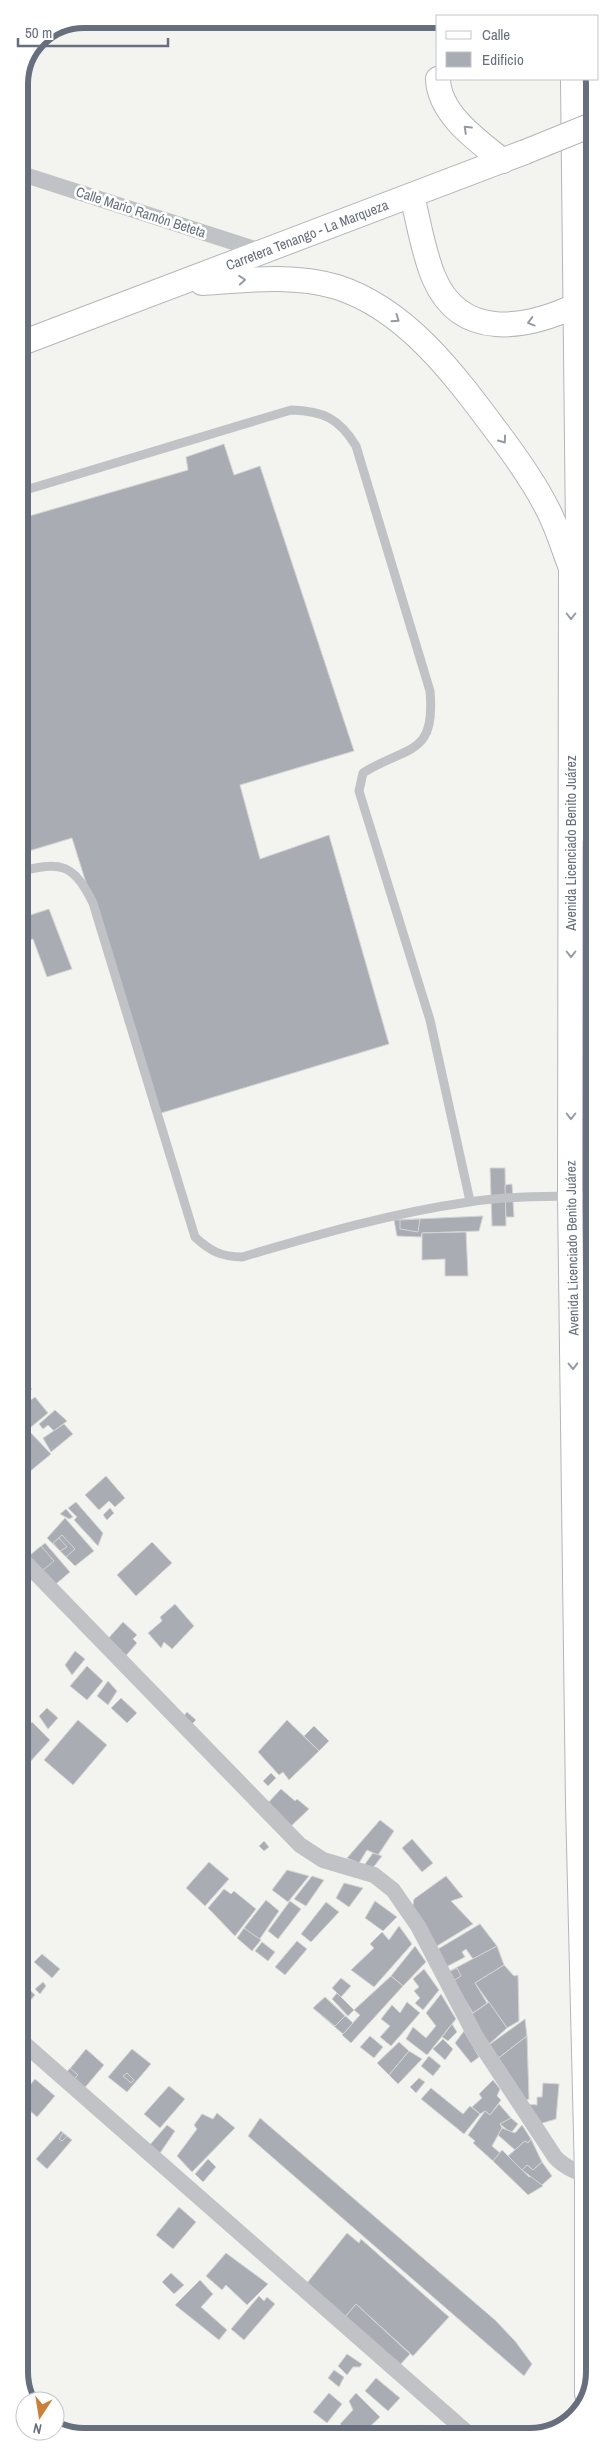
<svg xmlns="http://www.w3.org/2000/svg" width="614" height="2456" font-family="'Archivo Narrow',sans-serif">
  <rect width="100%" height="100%" fill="#f3f4f0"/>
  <g fill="#a9adb3" stroke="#d4d5d3">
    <polygon points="594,415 594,430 590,429"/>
    <polygon points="224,444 234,475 260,466 354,751 240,785 260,859 329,835 389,1044 158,1114 72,838 19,854 19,519 188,470 186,457"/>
    <polygon points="49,909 72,969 47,977 33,939 28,940 21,918"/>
    <polygon points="490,1168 505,1168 506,1226 492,1226"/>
    <polygon points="512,1184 514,1217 506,1217 505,1185"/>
    <polygon points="483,1216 479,1231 422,1233 421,1237 397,1236 394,1220"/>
    <polygon points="420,1219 418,1232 400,1229 400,1220"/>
    <polygon points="466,1232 468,1276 445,1276 445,1259 422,1260 422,1233"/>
    <polygon points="19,1372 28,1377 19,1381"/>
    <polygon points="22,1378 32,1389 19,1400 19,1381"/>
    <polygon points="35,1397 48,1413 19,1437 19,1409"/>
    <polygon points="55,1410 67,1421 54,1431 48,1425 43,1429 39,1424"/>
    <polygon points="64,1424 73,1434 51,1452 43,1438"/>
    <polygon points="29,1431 51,1454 22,1478 19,1475 19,1440"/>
    <polygon points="106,1476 125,1498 115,1507 109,1501 99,1510 85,1495"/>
    <polygon points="76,1502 103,1533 98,1546 74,1520 77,1517 68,1508"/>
    <polygon points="110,1508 114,1513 107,1520 103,1515"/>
    <polygon points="66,1509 73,1517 69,1519 60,1514"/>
    <polygon points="65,1518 94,1551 75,1566 47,1538"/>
    <polygon points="62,1535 75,1549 66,1557 53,1543"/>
    <polygon points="59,1538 67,1547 60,1551 53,1543"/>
    <polygon points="152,1542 172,1563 136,1596 117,1575"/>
    <polygon points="45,1543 70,1572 51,1588 26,1559"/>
    <polygon points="41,1546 54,1561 42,1571 29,1556"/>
    <polygon points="175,1604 194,1626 172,1649 164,1642 161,1648 148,1633 162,1621 160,1617"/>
    <polygon points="123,1622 137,1635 133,1639 137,1643 123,1659 105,1642"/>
    <polygon points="75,1651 85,1659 72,1675 65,1665"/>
    <polygon points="87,1666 103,1681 87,1700 70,1686"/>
    <polygon points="108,1681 117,1691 108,1705 97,1696"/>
    <polygon points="121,1698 137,1713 127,1723 111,1708"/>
    <polygon points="47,1708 58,1718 48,1729 39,1716"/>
    <polygon points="187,1712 196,1720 191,1725 183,1717"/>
    <polygon points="78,1720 107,1745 73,1785 44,1760"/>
    <polygon points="287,1720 319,1751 289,1780 283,1772 279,1775 258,1752"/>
    <polygon points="32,1722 50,1740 29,1763 20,1754 20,1735"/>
    <polygon points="314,1726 329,1741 319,1751 304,1736"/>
    <polygon points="271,1773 276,1778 268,1786 263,1781"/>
    <polygon points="281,1789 295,1801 297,1799 309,1809 288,1829 265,1806"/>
    <polygon points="380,1820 394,1831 378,1855 367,1850 359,1863 347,1858"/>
    <polygon points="412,1839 433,1863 422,1872 402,1848"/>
    <polygon points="264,1841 269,1847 264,1851 259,1846"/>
    <polygon points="373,1853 382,1856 372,1869 365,1864"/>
    <polygon points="209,1862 229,1879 205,1906 186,1888"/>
    <polygon points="287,1870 309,1876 288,1902 272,1890"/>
    <polygon points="312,1876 324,1880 306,1906 294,1899"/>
    <polygon points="446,1876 463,1897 451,1901 473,1924 432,1949 412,1910 414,1899"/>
    <polygon points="344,1883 363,1888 349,1907 336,1898"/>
    <polygon points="224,1889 231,1894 234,1891 256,1909 235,1936 208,1908"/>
    <polygon points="266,1900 279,1911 259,1940 244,1928"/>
    <polygon points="290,1901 301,1909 278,1939 268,1931"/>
    <polygon points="375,1901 397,1917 383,1931 365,1918"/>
    <polygon points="326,1902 339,1912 311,1942 301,1934"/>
    <polygon points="480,1924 497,1946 473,1959 466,1949 462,1952 465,1957 446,1967 438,1949"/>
    <polygon points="399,1926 412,1944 374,1987 351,1970 374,1948 370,1944 382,1932 389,1940"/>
    <polygon points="244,1928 261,1940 252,1951 237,1938"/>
    <polygon points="297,1941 307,1949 285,1975 275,1967"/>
    <polygon points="262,1942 275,1952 268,1961 255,1951"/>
    <polygon points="415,1946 426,1962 403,1986 391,1976"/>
    <polygon points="497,1946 504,1965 475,1983 487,2003 473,2013 448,1972"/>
    <polygon points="42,1954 60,1969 52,1978 34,1962"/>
    <polygon points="20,1965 25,1970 20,1976"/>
    <polygon points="504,1965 514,1976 518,1975 519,2021 507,2028 475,1983"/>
    <polygon points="457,1968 461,1976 453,1981 448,1972"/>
    <polygon points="424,1969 439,1990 423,2010 415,2003 420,1998 414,1991 419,1987 413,1979"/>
    <polygon points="391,1976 403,1986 351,2043 342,2035 360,2015 354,2010"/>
    <polygon points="341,1978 351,1986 341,1997 332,1988"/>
    <polygon points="20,1981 35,1995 20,2012"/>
    <polygon points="43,1982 46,1986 40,1994 35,1989"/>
    <polygon points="337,1993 354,2010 348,2016 332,1999"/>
    <polygon points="441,1994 456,2019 427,2055 406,2039 413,2027 426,2038 436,2026 426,2013"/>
    <polygon points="325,1997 353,2023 343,2034 313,2008"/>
    <polygon points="325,1997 345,2016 335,2026 313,2008"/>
    <polygon points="407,2002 420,2013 391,2046 380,2037 390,2026 381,2019 392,2005 400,2013"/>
    <polygon points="489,2002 507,2028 486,2047 469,2016"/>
    <polygon points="525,2019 527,2036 496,2060 486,2047"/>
    <polygon points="452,2024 457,2032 448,2041 442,2037"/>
    <polygon points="464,2031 479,2057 471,2063 455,2043"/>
    <polygon points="370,2036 383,2047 374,2058 360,2047"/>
    <polygon points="527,2036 529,2099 523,2101 496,2060"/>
    <polygon points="443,2039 453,2049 445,2060 433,2049"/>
    <polygon points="399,2042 409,2051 389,2075 377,2063"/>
    <polygon points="86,2049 104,2065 82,2091 64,2076"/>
    <polygon points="132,2049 151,2064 127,2092 108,2077"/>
    <polygon points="409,2051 422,2059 398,2084 389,2075"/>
    <polygon points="429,2056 441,2066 433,2076 421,2066"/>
    <polygon points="70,2068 78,2075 71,2082 64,2076"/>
    <polygon points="127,2073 134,2080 131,2083 123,2076"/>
    <polygon points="419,2078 425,2082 416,2093 410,2087"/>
    <polygon points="35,2079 55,2096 37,2117 20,2102 20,2097"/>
    <polygon points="493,2080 500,2089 497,2096 501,2100 490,2115 485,2111 480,2114 472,2107 482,2098 479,2094"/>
    <polygon points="543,2083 559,2084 556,2119 536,2125 524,2104 537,2105 537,2097 542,2097"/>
    <polygon points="169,2086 185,2099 160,2128 144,2114"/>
    <polygon points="431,2088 463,2114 470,2106 480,2114 464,2134 421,2099"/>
    <polygon points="499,2104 511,2118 500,2124 502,2128 492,2146 500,2153 493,2161 473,2143 475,2141 468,2135 485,2111 490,2115"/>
    <polygon points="217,2113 235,2128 192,2172 177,2156 197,2129 194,2125 202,2114 213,2119"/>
    <polygon points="260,2118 495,2320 515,2341 532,2364 524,2376 248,2136"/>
    <polygon points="511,2118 518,2124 511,2133 500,2124"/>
    <polygon points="167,2125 175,2131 158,2156 148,2147"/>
    <polygon points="522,2125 531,2139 528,2143 525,2141 515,2150 498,2135 502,2128 515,2133"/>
    <polygon points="61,2131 72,2140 47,2169 36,2159"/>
    <polygon points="63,2133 67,2136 62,2141 59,2139"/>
    <polygon points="531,2139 542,2162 533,2170 527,2165 522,2170 508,2156 525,2141 528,2143"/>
    <polygon points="502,2150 529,2177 533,2176 543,2186 528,2195 493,2161"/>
    <polygon points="208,2159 216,2167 203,2182 195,2174"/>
    <polygon points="542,2162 552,2176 542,2185 522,2170 527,2165 533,2170"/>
    <polygon points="179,2207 196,2222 173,2249 156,2235"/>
    <polygon points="347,2233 359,2243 361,2239 449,2317 413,2356 356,2304 345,2317 307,2283"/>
    <polygon points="226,2253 268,2284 247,2305 226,2285 222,2290 206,2276"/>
    <polygon points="171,2273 184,2285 174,2294 162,2282"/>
    <polygon points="200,2280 213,2294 201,2307 227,2330 219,2340 175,2305"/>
    <polygon points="259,2296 264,2301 267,2297 275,2304 244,2340 231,2329"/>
    <polygon points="356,2304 410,2354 399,2366 345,2317"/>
    <polygon points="347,2354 362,2364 360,2367 353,2367 347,2375 338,2366"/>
    <polygon points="334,2370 344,2377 339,2387 328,2378"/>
    <polygon points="376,2378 400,2398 388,2411 365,2391"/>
    <polygon points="329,2393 342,2404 327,2423 313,2412"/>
    <polygon points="356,2393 380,2417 360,2436 353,2436 340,2424 353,2410 349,2401"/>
    <polygon points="422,2425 435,2436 410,2436"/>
    <polygon points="422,2425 435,2436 410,2436"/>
  </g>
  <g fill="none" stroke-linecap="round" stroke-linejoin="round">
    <defs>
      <g id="secondary">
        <path d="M438 79C439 114 478 141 503 161"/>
        <polyline points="573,79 578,532 571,568 570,1196 578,1803 587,2175 587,2394"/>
        <path d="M412 196C419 223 423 252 434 278 461 341 526 329 577 305"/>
        <path d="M202 283C246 280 293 274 337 287 406 309 454 374 495 429 514 454 533 480 547 508 557 526 563 548 571 568"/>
        <polyline points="19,344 525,152"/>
        <polyline points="578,532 587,552 592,573 594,838"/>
      </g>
    </defs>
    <use href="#secondary" stroke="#b2b5ba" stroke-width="26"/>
    <g stroke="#c0c2c5" stroke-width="9">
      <polyline points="577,305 594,305"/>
      <path d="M19 492 291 410C323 411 339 418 356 446L430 691C436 757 407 745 363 773L359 791 430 1020 470 1201"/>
      <path d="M19 872C61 861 73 863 93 903L195 1237C210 1251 222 1257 242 1257 317 1235 391 1213 469 1202 509 1196 554 1196 595 1196"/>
      <polyline points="578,1625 595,1625"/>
      <polyline points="579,1803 595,1805"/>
    </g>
    <g stroke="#c0c2c5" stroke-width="16">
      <polyline points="19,173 264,252"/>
      <path d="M20 1557 300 1845 323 1860 374 1875 393 1890 418 1926 476 2037 555 2157C566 2169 580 2173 595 2178"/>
      <polyline points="20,2040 471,2436"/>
    </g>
    <use href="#secondary" stroke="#fff" stroke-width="24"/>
    <defs>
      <polyline id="secondary-bridge" points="525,152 594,124"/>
    </defs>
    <use href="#secondary-bridge" stroke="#b2b5ba" stroke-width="26" stroke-linecap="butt"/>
    <use href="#secondary-bridge" stroke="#fff" stroke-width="24"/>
  </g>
  <defs><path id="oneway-chevron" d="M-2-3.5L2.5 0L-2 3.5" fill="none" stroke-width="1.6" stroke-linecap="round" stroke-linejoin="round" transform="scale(1.25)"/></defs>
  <g stroke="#959aa4">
    <use href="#oneway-chevron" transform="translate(467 129) rotate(-136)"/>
    <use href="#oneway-chevron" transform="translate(242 280) rotate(-4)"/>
    <use href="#oneway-chevron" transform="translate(396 319) rotate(35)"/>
    <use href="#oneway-chevron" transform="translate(531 322) rotate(165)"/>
    <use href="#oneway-chevron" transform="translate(503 440) rotate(54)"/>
    <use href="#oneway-chevron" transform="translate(571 616) rotate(90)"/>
    <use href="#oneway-chevron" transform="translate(571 954) rotate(90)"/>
    <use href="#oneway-chevron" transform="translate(571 1116) rotate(90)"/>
    <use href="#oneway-chevron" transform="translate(573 1366) rotate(89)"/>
  </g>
  <g text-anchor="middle" stroke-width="5" stroke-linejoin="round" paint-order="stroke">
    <g font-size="14" fill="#676e7d" stroke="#fff">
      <text transform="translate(141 212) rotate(18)" y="5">Calle Mario Ramón Beteta</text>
      <text transform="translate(307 235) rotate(-21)" y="5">Carretera Tenango - La Marqueza</text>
      <text transform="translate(571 843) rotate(-90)" y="5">Avenida Licenciado Benito Juárez</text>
      <text transform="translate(572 1248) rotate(-91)" y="5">Avenida Licenciado Benito Juárez</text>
    </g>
  </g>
  <path d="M0 0H614V2456H0ZM84 28H530A56 56 0 0 1 586 84V2372A56 56 0 0 1 530 2428H84A56 56 0 0 1 28 2372V84A56 56 0 0 1 84 28Z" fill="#fff" fill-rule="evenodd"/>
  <path fill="none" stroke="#676e7d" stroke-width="6" d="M84 28H530A56 56 0 0 1 586 84V2372A56 56 0 0 1 530 2428H84A56 56 0 0 1 28 2372V84A56 56 0 0 1 84 28Z"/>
  <rect x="436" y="15" width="162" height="65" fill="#ffffff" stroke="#c2c5cb"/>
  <rect x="446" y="31" width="25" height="8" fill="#ffffff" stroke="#c2c5cb"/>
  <text x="482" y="40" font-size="15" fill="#676e7d">Calle</text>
  <rect x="446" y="52" width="25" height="15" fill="#a9adb3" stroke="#c2c5cb"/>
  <text x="482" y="65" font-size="15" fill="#676e7d">Edificio</text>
  <g transform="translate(40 2416) rotate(192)"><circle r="24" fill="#ffffff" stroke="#c2c5cb"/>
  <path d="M0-4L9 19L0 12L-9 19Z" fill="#ca7f3a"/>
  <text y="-8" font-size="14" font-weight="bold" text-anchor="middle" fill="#676e7d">N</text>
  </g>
  <path d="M18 38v8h150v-8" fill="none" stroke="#676e7d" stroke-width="2.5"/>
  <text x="25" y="38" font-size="15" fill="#676e7d" stroke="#ffffff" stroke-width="4" paint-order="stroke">50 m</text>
</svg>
